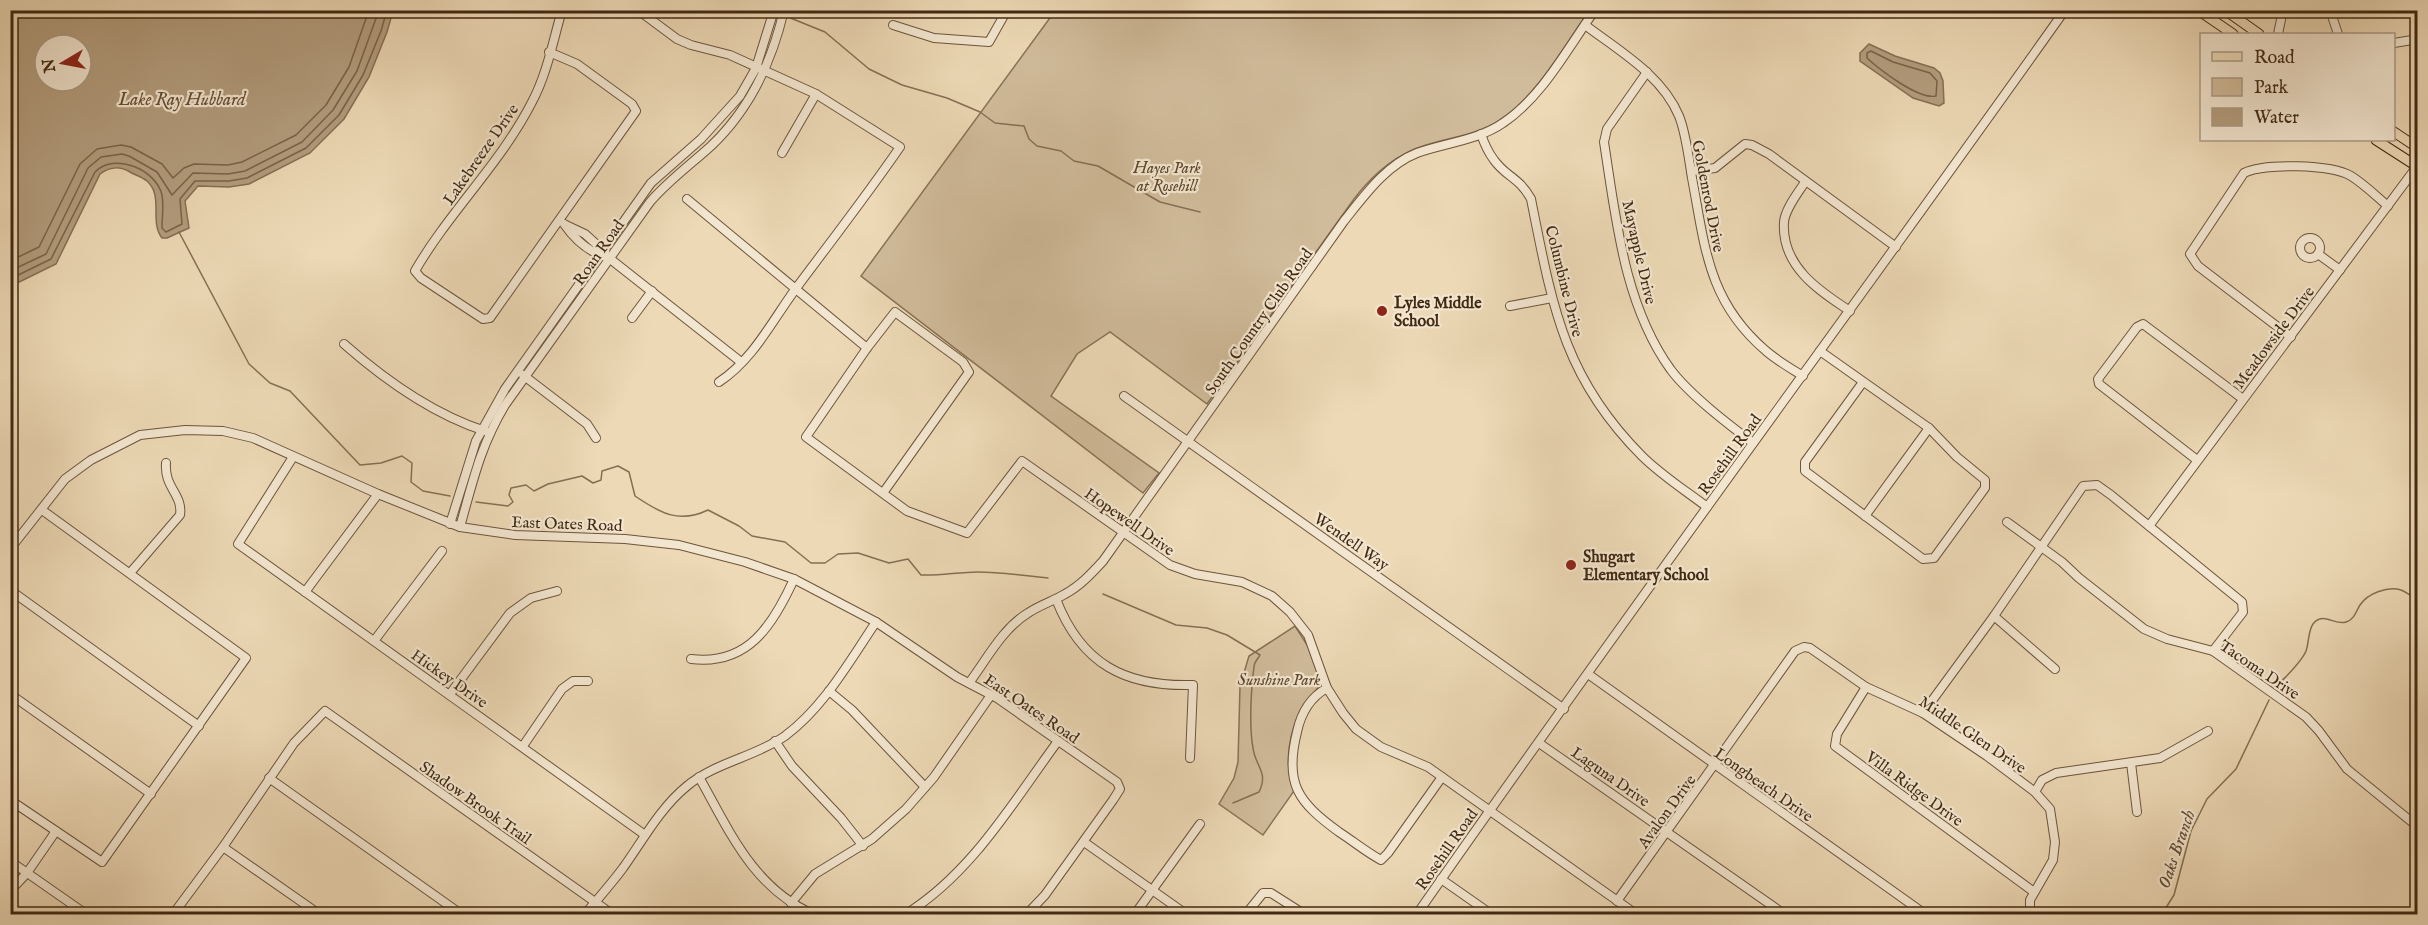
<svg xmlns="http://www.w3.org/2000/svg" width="2428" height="925" font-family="'IM FELL English',serif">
  <rect width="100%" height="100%" fill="#edd9b6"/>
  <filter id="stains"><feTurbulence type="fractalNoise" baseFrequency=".00333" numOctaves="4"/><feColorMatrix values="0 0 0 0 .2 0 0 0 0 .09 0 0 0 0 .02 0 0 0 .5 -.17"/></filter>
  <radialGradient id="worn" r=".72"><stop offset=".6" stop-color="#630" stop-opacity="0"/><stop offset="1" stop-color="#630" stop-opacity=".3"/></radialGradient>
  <g fill="#d0bb9a" stroke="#887256" stroke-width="1.5">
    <path d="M1055 11H1589C1564 46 1537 96 1500 120 1477 135 1451 137 1426 145 1396 154 1373 174 1354 199L1207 404 1110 332 1077 354 1051 396 1159 473 1143 493 861 276Z"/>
    <path d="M1295 626 1311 651 1321 683C1317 691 1308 697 1304 705 1289 730 1283 764 1294 791L1263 835 1219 804 1234 778 1238 762 1240 686 1249 656Z"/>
  </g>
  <g fill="#b39d7e" stroke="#856f53" stroke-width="1.5" fill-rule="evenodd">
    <path d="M11 10H393V11L387 32 369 77 344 119 310 153 249 184 229 187 198 186 185 201 189 228 167 238H162C149 221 164 196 147 181 142 177 135 175 130 172 120 166 109 167 100 174L56 264 11 286ZM45 45H81V81H45Z"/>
    <polygon points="1869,44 1895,56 1934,68 1940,73 1943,81 1944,103 1939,106 1913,98 1860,61 1860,53"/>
  </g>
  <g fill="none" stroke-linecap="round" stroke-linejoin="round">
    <g stroke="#7a6348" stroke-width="1.5">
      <path d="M1871 51 1893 62 1930 73 1937 81 1936 96C1919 100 1880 70 1867 58V53Z"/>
      <polyline points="10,261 39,247 80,164 97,149 121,145 131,147 162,164 173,178 184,168 194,164 228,165 242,162 296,135 326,105 349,67 369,10"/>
      <polyline points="10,271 46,254 88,168 101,157 122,154 129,156 157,172 172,195 193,173 228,174 245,171 302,142 333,110 357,71 379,10"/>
      <path d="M10 279 51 259 95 172C114 152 156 169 162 195 164 205 162 217 162 228L166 232 182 224 180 199 195 181H229L247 178 306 148 339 115 363 75 381 31 387 10"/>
    </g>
    <g stroke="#856f53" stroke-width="1.5">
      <polyline points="766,10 769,11"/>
      <polyline points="788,17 825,32 869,69 902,85 947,98 980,112 995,123 1024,126 1029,139 1037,146 1061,151 1074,161 1098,166 1160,202 1200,212"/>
      <polyline points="789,17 806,10"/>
      <polyline points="179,232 249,364 270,383 290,391 360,465 381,463 402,456 412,463 411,482 423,491 450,496"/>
      <path d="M476 502 508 506 513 502 509 495 511 488 526 485 534 491 548 484 582 476 593 483 601 480 602 471 618 466 629 472 635 496C660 513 679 524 708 510L739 526 752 536 785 542 811 563H825L838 554 858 553 889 563 908 559 921 575C939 576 959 572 978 572 1001 572 1025 576 1048 578"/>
      <path d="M1103 594 1176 625 1207 628 1227 635 1260 655C1258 659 1254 662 1254 667 1251 689 1249 726 1253 748 1255 766 1269 772 1259 792L1233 803"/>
      <path d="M2277 686C2286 676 2301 663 2306 651 2309 643 2308 631 2313 624 2323 611 2335 626 2346 622 2355 619 2356 611 2360 605 2368 593 2388 586 2401 590 2407 592 2411 597 2418 599"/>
      <polyline points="2162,914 2174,895 2191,831 2207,799 2236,769 2269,700"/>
    </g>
    <defs>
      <g id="minor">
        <path d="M638 10 677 39 691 45 730 55 816 94 900 147C867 195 832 240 797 287 773 319 754 359 719 382"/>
        <polyline points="2330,10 2338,34"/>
        <polyline points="2331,14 2350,10"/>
        <polyline points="893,25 934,38 989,42 1007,10"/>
        <path d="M1585 25C1618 50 1662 75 1679 116 1686 133 1689 160 1692 178 1705 247 1708 301 1765 350 1776 360 1790 368 1803 376"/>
        <polyline points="2278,34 2283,10"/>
        <polyline points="2394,43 2418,39"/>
        <path d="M549 52 577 64 632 104 636 111 490 318 483 319 421 278 415 271C449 212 501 163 532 102 547 74 553 41 562 10"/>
        <path d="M1647 72 1607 129 1604 142C1616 219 1624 305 1671 370 1690 395 1728 424 1753 443"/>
        <path d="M1481 134C1484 143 1488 152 1494 160 1506 177 1519 177 1531 199 1552 304 1563 377 1642 456 1661 475 1686 491 1707 507"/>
        <polyline points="782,153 816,94"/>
        <polyline points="1691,171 1715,168 1745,144 1752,145 1769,154 1896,247"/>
        <path d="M1805 182C1798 193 1785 209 1784 222 1781 266 1819 291 1850 311"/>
        <polyline points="687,199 867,348"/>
        <path d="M564 224C575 240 590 253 609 258L741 362"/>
        <polyline points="566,225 585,234 605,252"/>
        <circle cx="2310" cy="248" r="10"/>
        <polyline points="2318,254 2340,270"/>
        <polyline points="1510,306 1552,298"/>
        <polyline points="632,318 652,291"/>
        <path d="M2291 337 2198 266 2190 254 2244 173C2263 163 2331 164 2351 176 2364 184 2376 196 2388 206"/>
        <path d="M344 344C385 380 432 414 485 431"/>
        <polyline points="1820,351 1929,428 1957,457 1985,480 1985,488 1934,558 1923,559 1805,471 1805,462 1863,382"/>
        <polyline points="523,375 587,424 596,438"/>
        <polyline points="1124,396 1564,709"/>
        <polyline points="293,457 238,544 645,835"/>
        <polyline points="2197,460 2099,384 2098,379 2137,327 2143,324 2243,399"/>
        <polyline points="883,493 969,372 963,362 895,312 867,348 806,437 907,511 967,533 1022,461 1170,565 1195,574 1242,582 1272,596 1290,612 1308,635 1327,688 1343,713 1356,729 1381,747 1428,767 1636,914"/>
        <polyline points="1865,516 1929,428"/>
        <polyline points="2007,522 2062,562 2079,578 2144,629 2167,639 2213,651 2306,717 2319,731 2347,769 2418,827"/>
        <polyline points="450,524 476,441 505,389 651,183 701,139 740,96 756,68 774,10"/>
        <polyline points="2149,526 2418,165"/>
        <path d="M460 527C473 481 480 447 505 405L650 202C668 181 690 165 711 146 750 109 772 62 784 10"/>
        <polyline points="10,549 65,479 91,460 140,435 185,430 223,431 253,438 378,494 460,527 515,535 625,539 679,545 745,562 794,579 876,622 957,677 997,698 1117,782 1120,789 1113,800 1045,895 1027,914"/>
        <path d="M130 573 180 515C183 494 164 488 166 463"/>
        <polyline points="10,590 199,726"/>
        <polyline points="305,592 378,494"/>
        <path d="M1056 599C1081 664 1125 687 1193 685L1190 758"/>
        <polyline points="1994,616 2055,669"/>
        <polyline points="374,641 442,551"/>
        <path d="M691 659C748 666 773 625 794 579"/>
        <polyline points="1588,674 1925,914"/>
        <path d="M969 683C987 659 1002 629 1028 613 1040 605 1053 601 1065 594 1080 586 1092 573 1103 561L1344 221C1364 196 1386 165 1417 153 1445 143 1479 140 1503 123 1543 96 1567 49 1595 10"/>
        <polyline points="1866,687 1837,734 1835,746 2034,892"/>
        <path d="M1327 688C1311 697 1301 713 1297 732 1284 784 1298 802 1339 832 1353 841 1366 852 1381 860L1388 853 1442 777"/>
        <polyline points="829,691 852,710 925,787"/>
        <polyline points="10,694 151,794"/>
        <polyline points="450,694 510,613 531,598 557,591"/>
        <polyline points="1923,713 1994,616 2083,486 2097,485 2111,495 2242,602 2243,612 2213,651"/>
        <polyline points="775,741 792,766 841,818 863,846"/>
        <polyline points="1539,743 1784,914"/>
        <polyline points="523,746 562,689 573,681 588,681"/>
        <polyline points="2131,763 2137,812"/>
        <path d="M699 777C729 830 753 888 813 914"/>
        <polyline points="269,778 461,914"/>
        <polyline points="2035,792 2042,780 2056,773 2160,758 2208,731"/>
        <polyline points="10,800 102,862 246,658 42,510"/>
        <polyline points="1084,842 1186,914"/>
        <polyline points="223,847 319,914"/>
        <polyline points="10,861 86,914"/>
        <polyline points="1441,879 1491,914"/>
        <polyline points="10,891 27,873 56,831"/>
        <polyline points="1617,901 1795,651 1804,647 1810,648 1866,687 1923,713 1987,756 2035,792 2050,809 2055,842 2053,860 2030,900 2030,914"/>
        <polyline points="791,903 815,874 872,839 906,809 934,777 991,695"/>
        <polyline points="176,914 177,909 223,847 294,743 325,711 612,914"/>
        <path d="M585 914C598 899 611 884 623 868 643 840 660 808 687 786 716 762 755 757 785 736 824 707 849 662 876 622"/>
        <path d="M906 914C972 873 1013 802 1058 741"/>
        <polyline points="1135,914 1200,824"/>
        <polyline points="1246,914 1263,893 1271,893 1304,914"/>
        <path d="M1417 914C1629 610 1850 313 2065 10"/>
      </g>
      <g id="major">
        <polyline points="2198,10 2233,34"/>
        <polyline points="2225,10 2259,34"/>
        <polyline points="2394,132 2418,148"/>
        <polyline points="2376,140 2418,167"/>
      </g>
    </defs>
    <use href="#minor" stroke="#6c553b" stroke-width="10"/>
    <use href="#major" stroke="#412912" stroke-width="11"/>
    <use href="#minor" stroke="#f3e6d0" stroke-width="8"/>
    <use href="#major" stroke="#edd9b6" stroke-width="9"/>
  </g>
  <g fill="#8f2418" stroke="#f3e6d0" stroke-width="2">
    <circle cx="1382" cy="311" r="6"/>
    <circle cx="1571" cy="565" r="6"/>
  </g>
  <g text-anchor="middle" stroke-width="4.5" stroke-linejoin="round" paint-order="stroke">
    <g font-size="16" fill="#412912" stroke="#f3e6d0">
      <text transform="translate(480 154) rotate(-55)" y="6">Lakebreeze Drive</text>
      <text transform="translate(1709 196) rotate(79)" y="6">Goldenrod Drive</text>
      <text transform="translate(598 252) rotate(-55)" y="6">Roan Road</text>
      <text transform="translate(1640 252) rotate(77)" y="6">Mayapple Drive</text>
      <text transform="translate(1565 281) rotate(76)" y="6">Columbine Drive</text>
      <text transform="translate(1258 321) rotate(-55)" y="6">South Country Club Road</text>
      <text transform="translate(2273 337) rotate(-53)" y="6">Meadowside Drive</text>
      <text transform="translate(1729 454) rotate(-54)" y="6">Rosehill Road</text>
      <text transform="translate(1130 521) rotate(35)" y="6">Hopewell Drive</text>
      <text transform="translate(567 523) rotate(2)" y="6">East Oates Road</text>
      <text transform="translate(1352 541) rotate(35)" y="6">Wendell Way</text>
      <text transform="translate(2260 669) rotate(34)" y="6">Tacoma Drive</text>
      <text transform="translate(450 678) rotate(35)" y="6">Hickey Drive</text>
      <text transform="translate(1032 708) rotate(34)" y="6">East Oates Road</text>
      <text transform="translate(1973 734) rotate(34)" y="6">Middle Glen Drive</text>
      <text transform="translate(1611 776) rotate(35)" y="6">Laguna Drive</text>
      <text transform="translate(1764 784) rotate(35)" y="6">Longbeach Drive</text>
      <text transform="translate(1915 788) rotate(36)" y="6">Villa Ridge Drive</text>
      <text transform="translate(476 802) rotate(35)" y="6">Shadow Brook Trail</text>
      <text transform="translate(1666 811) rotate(-54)" y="6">Avalon Drive</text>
      <text transform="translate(1446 849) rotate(-55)" y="6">Rosehill Road</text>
    </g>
    <g font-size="16" font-style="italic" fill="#5e462d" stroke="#f3e6d0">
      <text x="1167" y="173">Hayes Park<tspan x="1167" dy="18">at Rosehill</tspan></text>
      <text x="1279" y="685">Sunshine Park</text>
    </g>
    <g font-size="16" font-weight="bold" fill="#412912" stroke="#f3e6d0" text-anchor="start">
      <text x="1394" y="308">Lyles Middle<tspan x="1394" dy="18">School</tspan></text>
      <text x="1583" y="562">Shugart<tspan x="1583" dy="18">Elementary School</tspan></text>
    </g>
    <g font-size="18" font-style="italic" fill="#634c32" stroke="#f3e6d0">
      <text x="182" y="105">Lake Ray Hubbard</text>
      <text transform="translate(2176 849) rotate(-71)" y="6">Oaks Branch</text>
    </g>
  </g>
  <rect width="2428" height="925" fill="none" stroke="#edd9b6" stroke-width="36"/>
  <rect x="12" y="12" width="2404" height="901" fill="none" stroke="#412912" stroke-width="3"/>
  <rect x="18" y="18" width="2392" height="889" fill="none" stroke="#412912" stroke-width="1.5"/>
  <rect x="2200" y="33" width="195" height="108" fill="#f3e6d0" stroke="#ac9a84" stroke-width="1.5"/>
  <rect x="2212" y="52" width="30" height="9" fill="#edd9b6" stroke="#ac9a84" stroke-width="1.5"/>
  <text x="2254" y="63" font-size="18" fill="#412912">Road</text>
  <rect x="2212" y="78" width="30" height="18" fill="#d0bb9a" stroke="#ac9a84" stroke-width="1.5"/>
  <text x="2254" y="93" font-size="18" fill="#412912">Park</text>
  <rect x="2212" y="108" width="30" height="18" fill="#b39d7e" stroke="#ac9a84" stroke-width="1.5"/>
  <text x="2254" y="123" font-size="18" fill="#412912">Water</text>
  <g transform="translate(63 63) rotate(260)"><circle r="28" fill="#f3e6d0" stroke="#ac9a84" stroke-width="1.5"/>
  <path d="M0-4.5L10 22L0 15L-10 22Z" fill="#8f2418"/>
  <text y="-9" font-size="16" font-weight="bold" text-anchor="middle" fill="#412912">N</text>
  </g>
  <rect width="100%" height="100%" filter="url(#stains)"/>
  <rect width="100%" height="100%" fill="url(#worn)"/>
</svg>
